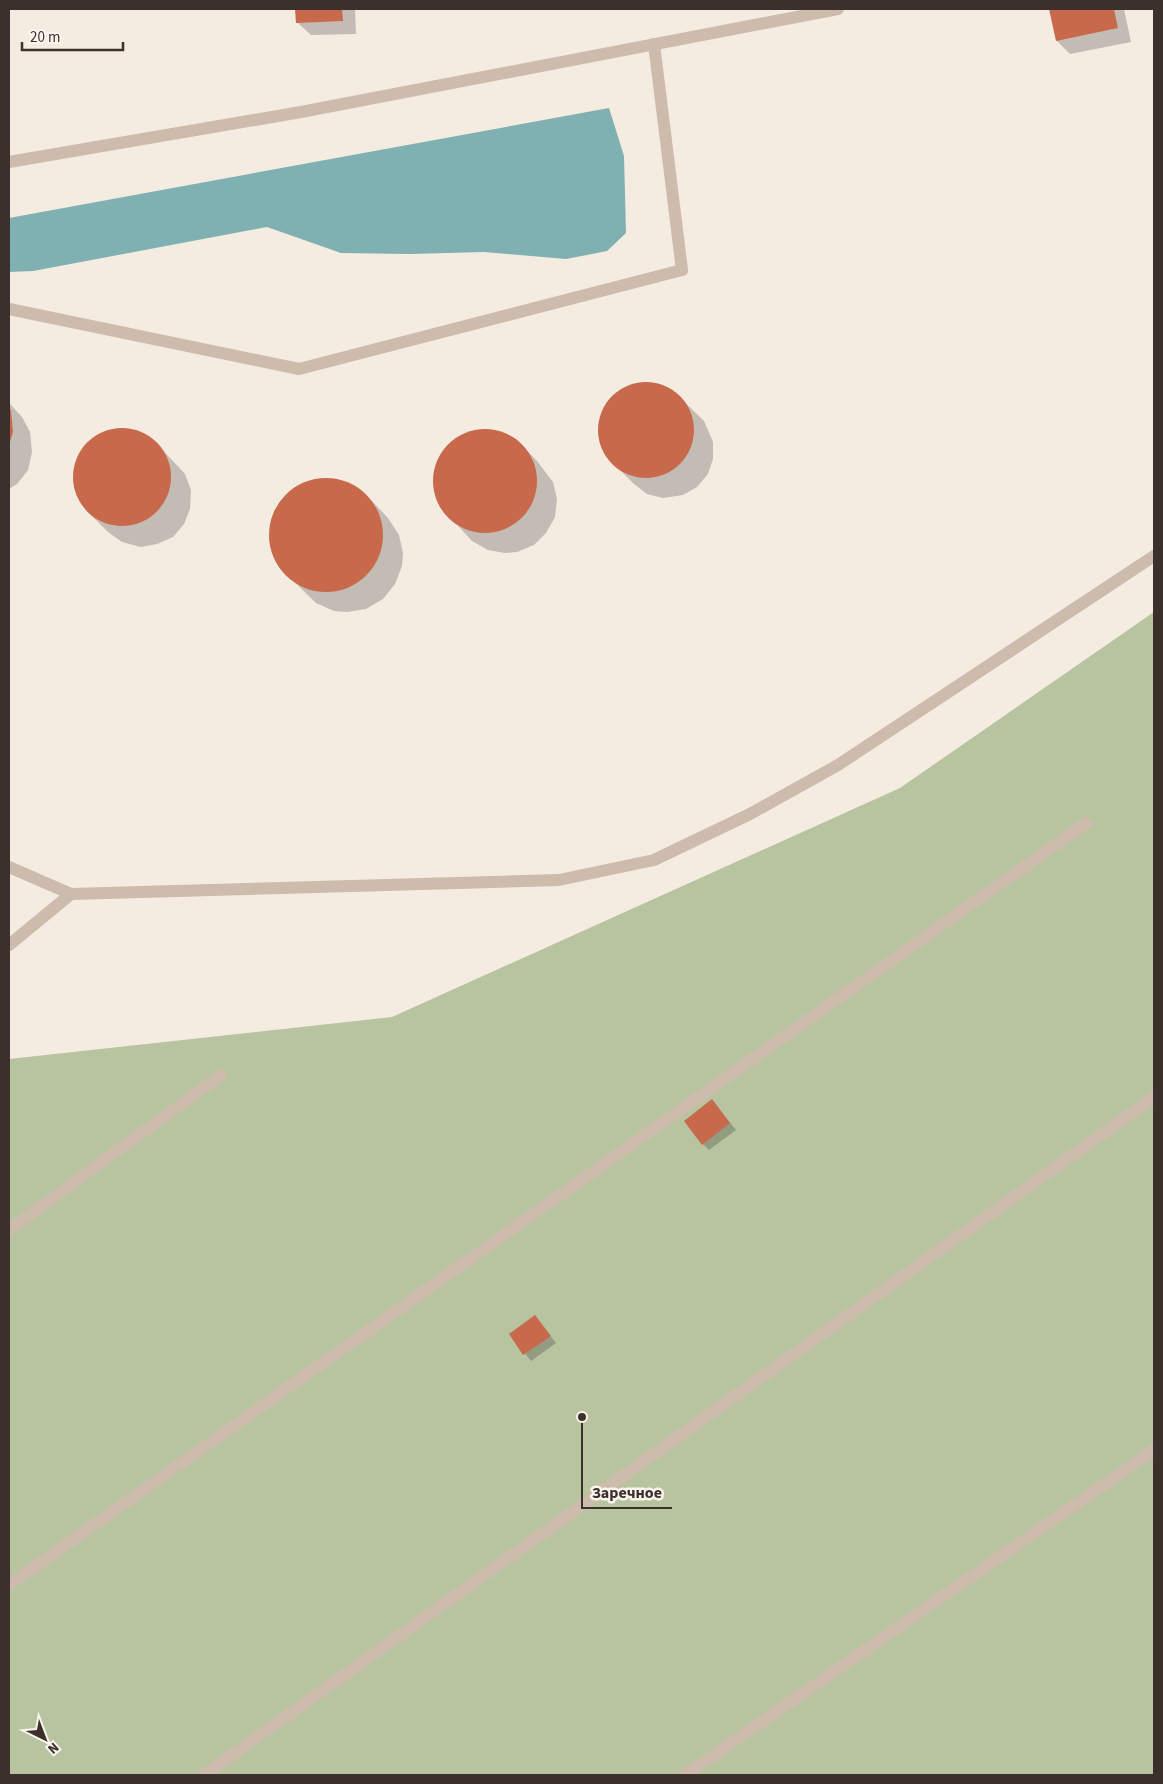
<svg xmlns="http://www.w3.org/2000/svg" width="1163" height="1784" font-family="'Source Sans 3',sans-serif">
  <rect width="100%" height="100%" fill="#f4ebe1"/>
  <polygon fill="#b8c4a0" points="1154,612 1154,1775 9,1775 9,1059 392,1017 900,788"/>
  <polygon fill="#7fb0b2" points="609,108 624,156 626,233 607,251 566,259 484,252 410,254 341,253 267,227 33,271 9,272 9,218"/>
  <g fill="#0003">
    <polygon points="297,9 355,9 356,34 311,35 297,22"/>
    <polygon points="1051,9 1124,9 1131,42 1070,54 1057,41"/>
    <polygon points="640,383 656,384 671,389 704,421 713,442 713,459 708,474 697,487 683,495 663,498 647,494 634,484 614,464 604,450 600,435 600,418 611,398 624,388"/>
    <polygon points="9,403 22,417 30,432 32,452 28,470 17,484 9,489"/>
    <polygon points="123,429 140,432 154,441 185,474 191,490 190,509 184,524 173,537 157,544 141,547 122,542 108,532 88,512 78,498 74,482 76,465 83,449 92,440 107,432"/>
    <polygon points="483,430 501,432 517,440 537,461 553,482 557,499 555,517 546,533 534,545 517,552 505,553 488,550 472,541 440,506 435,490 435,472 440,457 451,443 466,434"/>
    <polygon points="314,480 334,480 352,485 368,497 388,518 399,535 403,553 402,566 395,584 383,599 366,609 347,612 334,611 316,603 281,569 273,552 270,533 275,514 285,497 296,488"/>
    <polygon points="712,1101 736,1130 709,1150 703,1144"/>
    <polygon points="535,1317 556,1343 531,1361 510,1335"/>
  </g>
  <g fill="#c8694b">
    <polygon points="295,9 342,9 343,21 296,23"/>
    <polygon points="1049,9 1114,9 1118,28 1056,41"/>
    <circle cx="646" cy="430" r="48"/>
    <polygon points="9,407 11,411 13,432 9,445"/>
    <circle cx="122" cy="477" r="49"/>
    <circle cx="485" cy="481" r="52"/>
    <circle cx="326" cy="535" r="57"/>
    <polygon points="712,1099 730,1123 702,1145 684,1121"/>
    <polygon points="535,1315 551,1336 523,1355 509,1334"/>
  </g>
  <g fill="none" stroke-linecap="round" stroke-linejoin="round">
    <g stroke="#cdbbac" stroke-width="12">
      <polyline points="9,162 301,112 838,9"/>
      <polyline points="9,309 299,369 682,270 654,44"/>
      <polyline points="9,867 71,894 559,880 654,860 750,814 838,765 1154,556"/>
      <polyline points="9,945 71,894"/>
      <polyline points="9,1230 221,1075"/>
      <polyline points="9,1585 1086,823"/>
      <polyline points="204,1775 1154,1097"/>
      <polyline points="685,1775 1154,1450"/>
    </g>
  </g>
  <path fill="none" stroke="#3b302b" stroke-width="2" d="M582 1417L582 1508H672"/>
  <circle fill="#3b302b" stroke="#fbf5ee" stroke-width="2" cx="582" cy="1417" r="5"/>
  <g font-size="16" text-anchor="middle" font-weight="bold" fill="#3b302b" stroke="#fbf5ee" stroke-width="5" stroke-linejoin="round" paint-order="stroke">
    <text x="627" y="1498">Заречное</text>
  </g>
  <rect width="1163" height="1784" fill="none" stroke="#3b302b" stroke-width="20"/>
  <g transform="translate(45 1739) rotate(138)" stroke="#fbf5ee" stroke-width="4" paint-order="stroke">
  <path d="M0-4L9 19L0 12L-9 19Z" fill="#3b302b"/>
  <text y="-8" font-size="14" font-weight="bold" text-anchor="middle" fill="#3b302b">N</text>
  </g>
  <path d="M22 42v8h101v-8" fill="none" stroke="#3b302b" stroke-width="2.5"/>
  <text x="30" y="42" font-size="15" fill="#3b302b" stroke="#fbf5ee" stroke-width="4" paint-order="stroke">20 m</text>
</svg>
